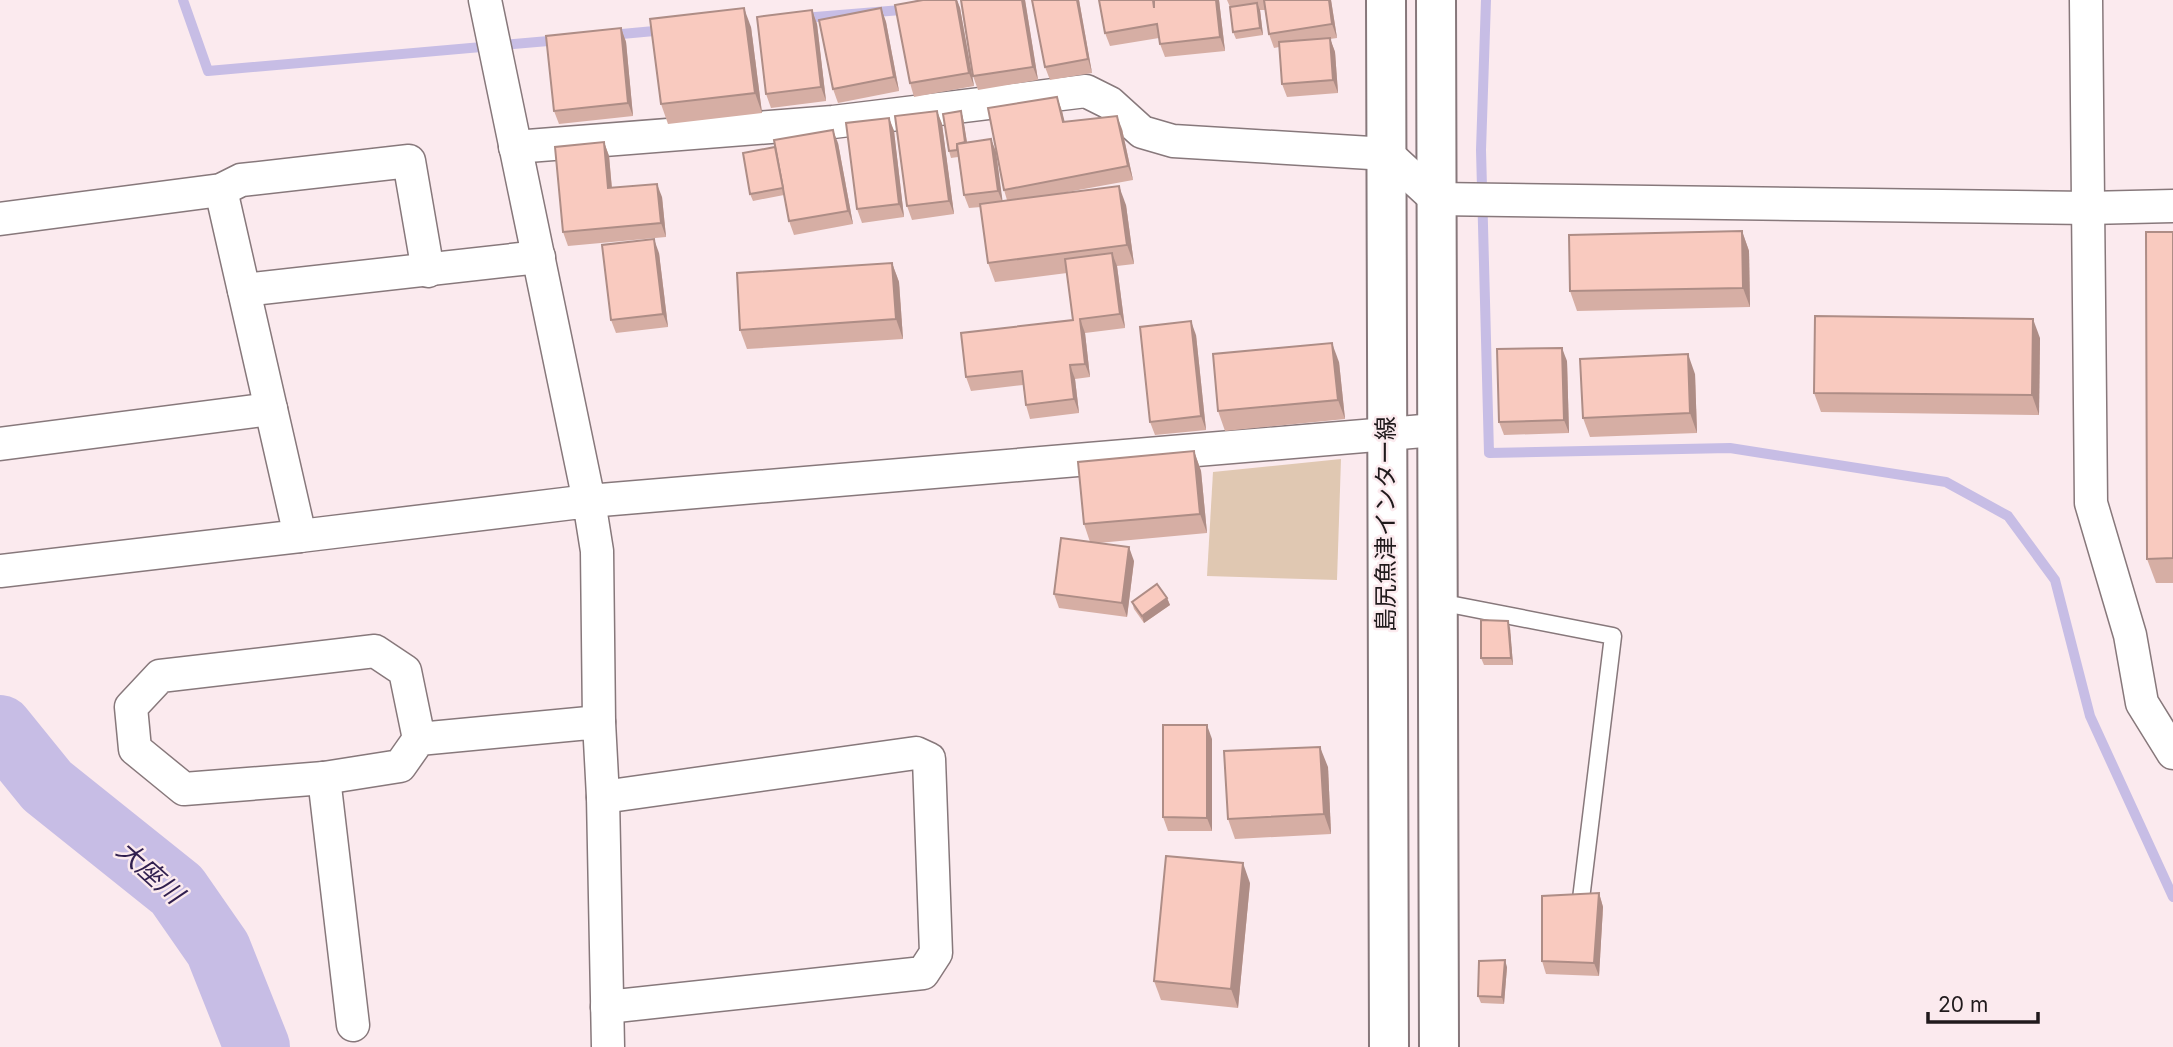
<svg xmlns="http://www.w3.org/2000/svg" width="2173" height="1047" font-family="Inter,'Noto Sans JP',sans-serif">
  <rect width="100%" height="100%" fill="#fbeaee"/>
  <polygon fill="#e0c8b2" points="1341,459 1337,580 1207,576 1213,472"/>
  <g fill="none" stroke-linecap="round" stroke-linejoin="round">
    <g stroke="#c7bde5" stroke-width="10">
      <polyline points="183,0 208,71 560,40"/>
      <polyline points="1486,0 1481,150 1489,453 1730,448 1946,482 2008,516 2055,580 2090,716 2173,897"/>
      <polyline points="803,18 901,10 935,0"/>
      <polyline points="611,35 665,30"/>
    </g>
    <polyline stroke="#c7bde5" stroke-width="66" points="0,728 47,786 177,890 218,949 257,1047"/>
    <defs>
      <polyline id="service" points="1439,602 1613,636 1581,899"/>
      <g id="minor">
        <polyline points="485,0 589,501 1435,430"/>
        <polyline points="2086,0 2091,503 2130,635 2142,703 2173,753"/>
        <polyline points="515,147 833,122 1086,91 1110,103 1142,132 1173,141 1387,154 1436,199 2088,208 2173,206"/>
        <polyline points="0,219 221,190 241,180 409,161 428,271"/>
        <polyline points="244,290 539,257"/>
        <polyline points="0,444 271,409"/>
        <polyline points="300,536 589,501 597,551 599,722"/>
        <polyline points="0,571 300,536 221,190"/>
        <polyline points="419,739 400,766 324,778 184,789 135,749 131,707 160,676 375,651 405,671 419,739 599,722 603,797 916,753 929,759 936,953 923,973 607,1007"/>
        <polyline points="324,778 353,1025"/>
        <polyline points="603,797 608,1047"/>
      </g>
      <g id="primary">
        <polyline points="1386,0 1389,1047"/>
        <polyline points="1436,0 1439,1047"/>
      </g>
    </defs>
    <use href="#service" stroke="#87787b" stroke-width="19"/>
    <use href="#minor" stroke="#87787b" stroke-width="35"/>
    <use href="#primary" stroke="#87787b" stroke-width="42"/>
    <use href="#service" stroke="#fff" stroke-width="16"/>
    <use href="#minor" stroke="#fff" stroke-width="32"/>
    <use href="#primary" stroke="#fff" stroke-width="38"/>
  </g>
  <g fill="#d6aea4">
    <polygon points="923,0 957,0 960,8 974,86 914,97 910,83"/>
    <polygon points="961,0 1025,0 1038,80 978,90 973,76"/>
    <polygon points="1079,0 1092,73 1050,80 1045,67"/>
    <polygon points="1219,0 1225,51 1165,57 1160,44 1159,38 1110,46 1105,33"/>
    <polygon points="1227,0 1331,0 1337,38 1330,39 1335,52 1338,93 1287,97 1282,84 1279,47 1274,48 1269,34 1265,10 1260,10 1263,35 1236,39 1233,32 1230,7"/>
    <polygon points="881,8 886,22 899,91 838,103 833,89"/>
    <polygon points="812,10 817,24 826,101 771,108 766,94"/>
    <polygon points="751,27 762,113 668,124 661,104"/>
    <polygon points="621,28 626,42 633,116 559,124 554,111"/>
    <polygon points="937,111 942,124 954,214 912,220 907,206"/>
    <polygon points="961,111 963,118 967,142 991,139 996,152 1002,201 1007,200 1004,190 1062,111 1064,122 1122,129 1133,180 1062,193 1126,205 1134,264 1117,266 1125,328 1085,333 1090,377 1075,379 1079,413 1030,419 1026,405 1023,385 971,391 966,377 1073,320 1067,273 995,282 988,263 981,207 969,208 964,195 958,157 951,158 949,151"/>
    <polygon points="889,118 894,131 904,217 862,223 857,209"/>
    <polygon points="604,142 609,156 612,188 662,197 666,237 568,246 563,232"/>
    <polygon points="838,143 853,224 794,235 789,221 784,195 753,201 750,194"/>
    <polygon points="1742,231 1749,251 1750,307 1577,311 1570,291"/>
    <polygon points="2173,232 2173,583 2156,583 2147,559"/>
    <polygon points="659,253 668,327 616,333 611,320"/>
    <polygon points="892,263 899,282 903,339 747,349 740,330"/>
    <polygon points="1196,335 1206,430 1155,435 1150,422"/>
    <polygon points="2040,338 2039,415 1821,412 1814,393"/>
    <polygon points="1567,361 1569,433 1504,435 1499,422"/>
    <polygon points="1339,362 1345,419 1225,431 1218,411"/>
    <polygon points="1695,374 1697,433 1590,437 1583,418"/>
    <polygon points="1194,451 1201,471 1207,533 1098,543 1134,561 1127,617 1059,608 1054,594 1090,542 1084,524"/>
    <polygon points="1167,598 1170,605 1144,623 1134,609 1132,602"/>
    <polygon points="1510,628 1513,665 1484,665 1481,658"/>
    <polygon points="1212,739 1212,831 1168,831 1163,817"/>
    <polygon points="1328,767 1331,834 1235,839 1228,819"/>
    <polygon points="1250,883 1238,1008 1161,1000 1154,981"/>
    <polygon points="1599,893 1603,907 1599,976 1546,974 1542,961"/>
    <polygon points="1507,967 1504,1004 1481,1003 1478,996"/>
  </g>
  <g fill="#ae8d86">
    <polygon points="956,0 957,0 960,8 974,86 969,73"/>
    <polygon points="1022,0 1025,0 1038,80 1033,67"/>
    <polygon points="1077,0 1079,0 1092,73 1088,59"/>
    <polygon points="1216,0 1219,0 1225,51 1220,37"/>
    <polygon points="1329,0 1331,0 1337,38 1332,24"/>
    <polygon points="1257,3 1260,10 1263,35 1260,28"/>
    <polygon points="744,8 751,27 762,113 755,93"/>
    <polygon points="881,8 886,22 899,91 894,77"/>
    <polygon points="812,10 817,24 826,101 821,87"/>
    <polygon points="621,28 626,42 633,116 628,103"/>
    <polygon points="1330,38 1335,52 1338,93 1333,80"/>
    <polygon points="1057,97 1062,111 1068,135 1063,122"/>
    <polygon points="937,111 942,124 954,214 949,201"/>
    <polygon points="961,111 963,118 969,155 966,148"/>
    <polygon points="1117,116 1122,129 1133,180 1128,166"/>
    <polygon points="889,118 894,131 904,217 899,204"/>
    <polygon points="833,130 838,143 853,224 848,211"/>
    <polygon points="991,139 996,152 1003,204 998,191"/>
    <polygon points="604,142 609,156 613,202 608,188"/>
    <polygon points="657,184 662,197 666,237 661,223"/>
    <polygon points="1119,186 1126,205 1134,264 1127,245"/>
    <polygon points="1742,231 1749,251 1750,307 1743,288"/>
    <polygon points="654,239 659,253 668,327 663,314"/>
    <polygon points="1112,253 1117,266 1125,328 1120,314"/>
    <polygon points="892,263 899,282 903,339 896,319"/>
    <polygon points="1080,319 1085,333 1090,377 1085,364"/>
    <polygon points="2033,319 2040,338 2039,415 2032,395"/>
    <polygon points="1191,321 1196,335 1206,430 1201,416"/>
    <polygon points="1332,343 1339,362 1345,419 1338,400"/>
    <polygon points="1562,348 1567,361 1569,433 1564,420"/>
    <polygon points="1688,354 1695,374 1697,433 1690,413"/>
    <polygon points="1070,365 1075,379 1079,413 1074,399"/>
    <polygon points="1194,451 1201,471 1207,533 1200,514"/>
    <polygon points="1129,547 1134,561 1127,617 1122,603"/>
    <polygon points="1167,598 1170,605 1144,623 1142,616"/>
    <polygon points="1508,621 1510,628 1513,665 1511,658"/>
    <polygon points="1207,725 1212,739 1212,831 1207,818"/>
    <polygon points="1320,747 1328,767 1331,834 1324,814"/>
    <polygon points="1243,863 1250,883 1238,1008 1231,989"/>
    <polygon points="1599,893 1603,907 1599,976 1594,963"/>
    <polygon points="1505,960 1507,967 1504,1004 1502,997"/>
  </g>
  <g fill="#f9cabf" stroke="#ae8d86" stroke-width="2">
    <polygon points="923,0 956,0 969,73 910,83 895,5"/>
    <polygon points="961,0 1022,0 1033,67 973,76"/>
    <polygon points="1032,0 1077,0 1088,59 1045,67"/>
    <polygon points="1099,0 1153,0 1154,8 1154,0 1216,0 1220,37 1160,44 1157,24 1105,33"/>
    <polygon points="1264,0 1329,0 1332,24 1269,34"/>
    <polygon points="1257,3 1260,28 1233,32 1230,7"/>
    <polygon points="744,8 755,93 661,104 650,19"/>
    <polygon points="881,8 894,77 833,89 819,20"/>
    <polygon points="812,10 821,87 766,94 757,17"/>
    <polygon points="621,28 628,103 554,111 546,36"/>
    <polygon points="1330,38 1333,80 1282,84 1279,42"/>
    <polygon points="1057,97 1063,122 1117,116 1128,166 1004,190 988,108"/>
    <polygon points="937,111 949,201 907,206 895,116"/>
    <polygon points="961,111 965,142 957,144 957,150 949,151 943,114"/>
    <polygon points="889,118 899,204 857,209 846,123"/>
    <polygon points="833,130 848,211 789,221 774,140"/>
    <polygon points="991,139 998,191 964,195 957,144"/>
    <polygon points="604,142 608,188 657,184 661,223 563,232 555,147"/>
    <polygon points="775,147 783,188 750,194 743,153"/>
    <polygon points="1119,186 1127,245 988,263 980,204"/>
    <polygon points="1742,231 1743,288 1570,291 1569,235"/>
    <polygon points="2146,232 2173,232 2173,558 2147,559"/>
    <polygon points="654,239 663,314 611,320 602,245"/>
    <polygon points="1112,253 1120,314 1080,319 1085,364 1070,365 1074,399 1026,405 1022,371 966,377 961,333 1073,320 1065,259"/>
    <polygon points="892,263 896,319 740,330 737,273"/>
    <polygon points="1815,316 2033,319 2032,395 1814,393"/>
    <polygon points="1191,321 1201,416 1150,422 1140,327"/>
    <polygon points="1332,343 1338,400 1218,411 1213,354"/>
    <polygon points="1562,348 1564,420 1499,422 1497,349"/>
    <polygon points="1688,354 1690,413 1583,418 1580,359"/>
    <polygon points="1194,451 1200,514 1084,524 1078,462"/>
    <polygon points="1061,538 1129,547 1122,603 1054,594"/>
    <polygon points="1157,584 1167,598 1142,616 1132,602"/>
    <polygon points="1481,620 1508,621 1511,658 1481,658"/>
    <polygon points="1163,725 1207,725 1207,818 1163,817"/>
    <polygon points="1320,747 1324,814 1228,819 1224,751"/>
    <polygon points="1166,856 1243,863 1231,989 1154,981"/>
    <polygon points="1599,893 1594,963 1542,961 1542,896"/>
    <polygon points="1505,960 1502,997 1478,996 1479,961"/>
  </g>
  <g text-anchor="middle" stroke-width="5" stroke-linejoin="round" paint-order="stroke">
    <g font-size="24" fill="#201a1c" stroke="#fbeaee">
      <text transform="translate(1386 524) rotate(-90)" y="8">島尻魚津インター線</text>
    </g>
    <g font-size="26" font-style="italic" fill="#301f4f" stroke="#fbeaee">
      <text transform="translate(150 872) rotate(42)" y="9">大座川</text>
    </g>
  </g>
  <path d="M1928 1012v10h110v-10" fill="none" stroke="#201a1c" stroke-width="3.5"/>
  <text x="1938" y="1012" font-size="21" fill="#201a1c" stroke="#fbeaee" stroke-width="5" paint-order="stroke">20 m</text>
</svg>
